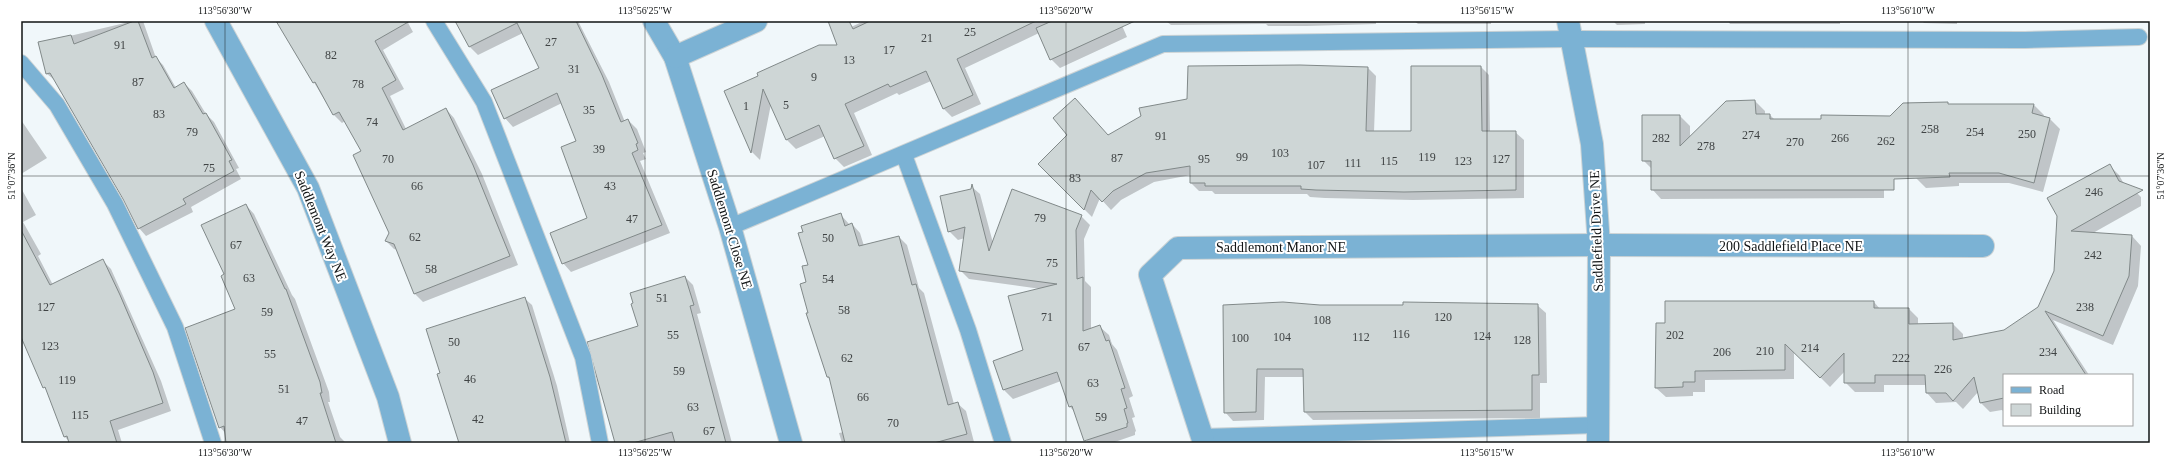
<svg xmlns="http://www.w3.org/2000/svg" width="2171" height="464" font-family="'Times New Roman',serif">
  <rect width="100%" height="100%" fill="#f0f7fa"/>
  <g fill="#0003">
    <polygon points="112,21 143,21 156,58 163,65 176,88 184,83 192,91 206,114 214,122 239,168 236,169 241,179 191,207 193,212 146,236 139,228 124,199 56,81 47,74 40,43 125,23"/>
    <polygon points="277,21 407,21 413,32 383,50 404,89 390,96 406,129 446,109 454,118 482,174 518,265 423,302 415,294 398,250 394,249 386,241 390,233 363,152 345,121 342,123 333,114"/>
    <polygon points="455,21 578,21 609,82 625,122 628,120 637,129 646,152 643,153 646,159 640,161 670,233 571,272 563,263 589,219 578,141 562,103 513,127 505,118 541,68 523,33 478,55 469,46"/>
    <polygon points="864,21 1120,21 1127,37 1060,68 1051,59 1039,33 965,68 981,104 952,117 943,108 931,81 899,95 897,93 854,113 872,155 844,167 835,158 825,136 796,149 787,140 771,104 760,160 752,152 725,91 838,46 834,35"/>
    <polygon points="1166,21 1376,21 1376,24 1307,26 1268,26 1266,24 1171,25"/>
    <polygon points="1414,21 1491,21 1491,24 1418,24"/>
    <polygon points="1613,21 1645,21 1645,24 1617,25"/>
    <polygon points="1728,21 1879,21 1879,22 1840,22 1840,24 1730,24"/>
    <polygon points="1922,21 1957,21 1957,24 1924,23"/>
    <polygon points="1481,67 1489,75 1490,132 1515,132 1524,140 1524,198 1413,200 1325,198 1310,197 1307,194 1215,194 1212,191 1199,191 1191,183 1191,175 1154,182 1121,200 1111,210 1100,198 1092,217 1039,164 1108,136 1368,68 1376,76 1374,132 1412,132"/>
    <polygon points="1755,101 1765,111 1765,115 1770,115 1775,120 1884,126 1884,198 1661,199 1652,189 1652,169 1643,160 1680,116 1690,126 1690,138"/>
    <polygon points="1918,104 2034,105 2044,115 2043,117 2050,119 2060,129 2043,192 2009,183 1959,183 1959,186 1926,188 1916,178"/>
    <polygon points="21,120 47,158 21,174"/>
    <polygon points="2109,165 2119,175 2124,184 2131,187 2141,197 2141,206 2093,233 2132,236 2141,246 2138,286 2113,345 2053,320 2089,375 2004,375 2004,412 2002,410 1990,412 1980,402 1978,392 1963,409 1956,402 1936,403 1927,393 1927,385 1884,385 1884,392 1855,392 1845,382 1845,371 1830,387 1794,351 1794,379 1705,380 1705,392 1693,392 1693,396 1666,397 1656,388 1657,324 1874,302 1880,309 1909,309 1918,318 1918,325 1953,324 1963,334 1963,339 2005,331 2039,308 2055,271 2058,216"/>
    <polygon points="972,187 980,194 993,243 1081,216 1090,225 1084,239 1085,281 1091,287 1091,330 1100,327 1109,335 1112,344 1117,350 1133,396 1129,398 1135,417 1132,418 1136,431 1135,432 1135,435 1112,443 1088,443 1075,412 1070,407 1061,381 1013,399 1004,390 994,361 1024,351 1041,289 969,279 960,270 965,238 958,240 949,231"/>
    <polygon points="21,188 36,215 23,222 41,254 38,256 53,285 103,261 111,269 161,381 171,411 118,430 122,443 71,443 65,437 48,392 44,387 21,336"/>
    <polygon points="246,205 254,214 292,295 295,299 329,392 330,402 328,402 340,437 346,443 228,443 226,434 220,427 237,309 226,275"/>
    <polygon points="840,214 850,225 852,224 860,233 864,246 899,237 907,245 919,288 924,293 954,404 957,403 966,411 974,442 842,443 839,433 844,432 831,380 827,377 807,314 809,314 807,283 810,265"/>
    <polygon points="685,277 693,285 701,313 697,314 732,443 616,443 639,327"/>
    <polygon points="524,298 532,305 557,386 570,443 460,443"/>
    <polygon points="1537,305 1546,313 1547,383 1540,383 1540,418 1313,420 1305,412 1304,377 1265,377 1264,420 1233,421 1225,412 1224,306"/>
  </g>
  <g fill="#ced6d6" stroke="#818989">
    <polygon points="134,21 138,21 152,58 156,56 174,88 184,82 203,114 206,113 232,160 229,161 234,171 183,199 186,204 138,229 123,199 50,73 46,74 38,42 71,35 74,44"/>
    <polygon points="276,21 410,21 375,41 396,80 382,88 403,130 446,108 473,165 510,256 414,294 394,244 385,241 389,233 353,155 361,151 339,112 333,115 315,82 313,83"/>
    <polygon points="455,21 576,21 602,75 621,122 628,119 638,143 636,144 638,150 632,153 662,225 562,264 550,233 587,218 561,147 576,141 557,93 504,119 491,90 539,68 517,23 469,47"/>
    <polygon points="828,21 849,21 853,29 870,21 1036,21 957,59 973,95 943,109 926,71 890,87 888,84 845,104 864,146 834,159 819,125 786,140 763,89 751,153 724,91 758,76 757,73 819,45 837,45"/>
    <polygon points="1052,21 1135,21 1050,60 1036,28"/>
    <polygon points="1300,65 1368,67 1366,131 1411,131 1411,66 1481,66 1482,131 1516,131 1516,190 1404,192 1316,190 1301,189 1301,186 1205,186 1205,183 1190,183 1190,166 1146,173 1113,191 1102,202 1091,190 1084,210 1038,164 1067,135 1053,118 1075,98 1108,135 1141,116 1139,108 1187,99 1188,66"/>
    <polygon points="1755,100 1756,114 1770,114 1770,119 1821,119 1821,115 1890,116 1903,103 1948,102 1948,104 2034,104 2032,113 2050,118 2034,183 1999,173 1949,173 1950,177 1894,179 1894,190 1651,190 1651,161 1642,161 1642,115 1680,115 1680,146 1726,101"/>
    <polygon points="2110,164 2119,181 2143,190 2071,231 2132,235 2129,276 2103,336 2045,311 2086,375 2004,375 2004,398 1980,403 1974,377 1953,401 1946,393 1926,393 1925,375 1875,375 1875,383 1844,383 1844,353 1820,378 1785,344 1785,370 1695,371 1695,382 1683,382 1683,387 1655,388 1656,323 1665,323 1665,301 1874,301 1874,308 1909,308 1909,324 1953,323 1953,340 2004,330 2038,307 2054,271 2057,216 2047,198"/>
    <polygon points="972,184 989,251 1012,189 1082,215 1076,230 1077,279 1083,277 1083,331 1100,325 1106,341 1109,340 1125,388 1121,389 1127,408 1124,409 1128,423 1127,423 1127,427 1084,441 1072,406 1069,407 1057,372 1003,390 993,361 1023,350 1008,296 1057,284 959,271 965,227 948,232 940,196 971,189"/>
    <polygon points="246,204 285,289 286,289 320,382 322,393 320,393 336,443 226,443 224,426 219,428 185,328 235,309 221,276 224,274 201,225"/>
    <polygon points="841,213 845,226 852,223 859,246 899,236 912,285 916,284 948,405 958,402 967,434 934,443 845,443 829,377 827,377 806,313 808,313 800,284 806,282 802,266 808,265 798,233 803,232 801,226"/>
    <polygon points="21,230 50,285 103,259 120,295 153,372 163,403 110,421 117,443 69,443 67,436 64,437 45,387 43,388 21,337"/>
    <polygon points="685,276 694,305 690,306 726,443 675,443 672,432 633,443 615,443 587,342 638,326 631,304 633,303 630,293"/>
    <polygon points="525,297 550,377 566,443 459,443 437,374 440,373 426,329"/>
    <polygon points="1283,302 1320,305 1403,305 1403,302 1538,304 1539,375 1532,375 1532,410 1304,412 1303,369 1257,369 1256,412 1224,413 1223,305"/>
  </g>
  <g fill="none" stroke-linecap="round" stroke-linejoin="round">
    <defs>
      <g id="lane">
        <polyline points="434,21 484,102 583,357 600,443"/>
        <polyline points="21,63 57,105 115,204 175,327 213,443"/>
        <polyline points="904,155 968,330 1003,443"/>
        <polyline points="730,227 1163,44 1571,39 2025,40 2139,37"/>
        <polyline points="1202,437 1598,425"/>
      </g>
      <g id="street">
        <polyline points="216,21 308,188 388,397 400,443"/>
        <polyline points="654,21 675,57 730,227 791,443"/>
        <polyline points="1568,21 1592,144 1599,245 1598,443"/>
        <polyline points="675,57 756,21"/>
        <polyline points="1204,443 1150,275 1178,248 1599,245 1983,246"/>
      </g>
    </defs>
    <use href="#lane" stroke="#ccd3d5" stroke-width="18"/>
    <use href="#street" stroke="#ccd3d5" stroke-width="24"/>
    <use href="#lane" stroke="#7bb2d4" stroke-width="16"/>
    <use href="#street" stroke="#7bb2d4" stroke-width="22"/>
  </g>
  <path fill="none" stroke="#111415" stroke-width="1" stroke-opacity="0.45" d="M225 21V443M645 21V443M1066 21V443M1487 21V443M1908 21V443M21 176H2150"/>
  <g text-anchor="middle" stroke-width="4" stroke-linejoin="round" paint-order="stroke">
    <g font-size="12" fill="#404445">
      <text x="970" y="36">25</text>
      <text x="927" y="42">21</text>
      <text x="551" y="46">27</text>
      <text x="120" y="49">91</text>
      <text x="889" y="54">17</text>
      <text x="331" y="59">82</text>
      <text x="849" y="64">13</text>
      <text x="574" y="73">31</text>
      <text x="814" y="81">9</text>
      <text x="138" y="86">87</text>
      <text x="358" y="88">78</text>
      <text x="786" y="109">5</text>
      <text x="746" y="110">1</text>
      <text x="589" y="114">35</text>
      <text x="159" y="118">83</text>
      <text x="372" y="126">74</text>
      <text x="1930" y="133">258</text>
      <text x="192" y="136">79</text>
      <text x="1975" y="136">254</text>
      <text x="2027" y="138">250</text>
      <text x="1751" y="139">274</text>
      <text x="1161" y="140">91</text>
      <text x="1661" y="142">282</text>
      <text x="1840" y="142">266</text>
      <text x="1886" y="145">262</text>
      <text x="1795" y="146">270</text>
      <text x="1706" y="150">278</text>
      <text x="599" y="153">39</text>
      <text x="1280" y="157">103</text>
      <text x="1242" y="161">99</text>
      <text x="1427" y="161">119</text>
      <text x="1117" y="162">87</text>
      <text x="388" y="163">70</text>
      <text x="1204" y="163">95</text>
      <text x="1501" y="163">127</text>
      <text x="1389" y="165">115</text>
      <text x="1463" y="165">123</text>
      <text x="1353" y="167">111</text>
      <text x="1316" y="169">107</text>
      <text x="209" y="172">75</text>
      <text x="1075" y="182">83</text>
      <text x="417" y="190">66</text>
      <text x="610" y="190">43</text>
      <text x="2094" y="196">246</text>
      <text x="1040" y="222">79</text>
      <text x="632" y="223">47</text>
      <text x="415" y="241">62</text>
      <text x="828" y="242">50</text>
      <text x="236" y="249">67</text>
      <text x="2093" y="259">242</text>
      <text x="1052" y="267">75</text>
      <text x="431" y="273">58</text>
      <text x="249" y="282">63</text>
      <text x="828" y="283">54</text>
      <text x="662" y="302">51</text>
      <text x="46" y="311">127</text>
      <text x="2085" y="311">238</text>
      <text x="844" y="314">58</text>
      <text x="267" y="316">59</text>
      <text x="1047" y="321">71</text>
      <text x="1443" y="321">120</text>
      <text x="1322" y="324">108</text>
      <text x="1401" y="338">116</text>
      <text x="673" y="339">55</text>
      <text x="1675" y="339">202</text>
      <text x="1482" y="340">124</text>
      <text x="1282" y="341">104</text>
      <text x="1361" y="341">112</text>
      <text x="1240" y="342">100</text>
      <text x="1522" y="344">128</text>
      <text x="454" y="346">50</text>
      <text x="50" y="350">123</text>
      <text x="1084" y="351">67</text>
      <text x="1810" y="352">214</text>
      <text x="1765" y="355">210</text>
      <text x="1722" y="356">206</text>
      <text x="2048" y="356">234</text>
      <text x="270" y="358">55</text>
      <text x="847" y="362">62</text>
      <text x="1901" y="362">222</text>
      <text x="1943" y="373">226</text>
      <text x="679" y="375">59</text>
      <text x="470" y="383">46</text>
      <text x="67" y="384">119</text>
      <text x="1093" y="387">63</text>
      <text x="284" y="393">51</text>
      <text x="863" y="401">66</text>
      <text x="693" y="411">63</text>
      <text x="80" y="419">115</text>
      <text x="1101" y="421">59</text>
      <text x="478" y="423">42</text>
      <text x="302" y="425">47</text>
      <text x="893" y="427">70</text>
      <text x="709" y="435">67</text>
    </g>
    <g font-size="14" fill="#111415" stroke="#fff">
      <text transform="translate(321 226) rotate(68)" y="5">Saddlemont Way NE</text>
      <text transform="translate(730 229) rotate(73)" y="5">Saddlemont Close NE</text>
      <text transform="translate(1596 231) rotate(-92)" y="5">Saddlefield Drive NE</text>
      <text x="1791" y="251">200 Saddlefield Place NE</text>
      <text x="1281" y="252">Saddlemont Manor NE</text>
    </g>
  </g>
  <rect width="2171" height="464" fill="none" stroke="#ffffff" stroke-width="44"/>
  <rect x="2003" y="374" width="130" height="52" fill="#ffffff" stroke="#a0a1a1"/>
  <rect x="2011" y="387" width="20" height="6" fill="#7bb2d4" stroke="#a0a1a1"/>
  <text x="2039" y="394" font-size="12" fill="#111415">Road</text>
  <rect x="2011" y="404" width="20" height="12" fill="#ced6d6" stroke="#a0a1a1"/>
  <text x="2039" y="414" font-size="12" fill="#111415">Building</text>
  <rect x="22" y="22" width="2127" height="420" fill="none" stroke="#111415" stroke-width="1.5"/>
  <g font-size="10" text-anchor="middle" fill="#111415">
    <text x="225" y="14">113°56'30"W</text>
    <text x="645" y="14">113°56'25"W</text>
    <text x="1066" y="14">113°56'20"W</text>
    <text x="1487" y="14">113°56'15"W</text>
    <text x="1908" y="14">113°56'10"W</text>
    <text transform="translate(11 176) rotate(-90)" y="4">51°07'36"N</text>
    <text transform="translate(2160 176) rotate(-90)" y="4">51°07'36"N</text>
    <text x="225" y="456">113°56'30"W</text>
    <text x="645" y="456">113°56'25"W</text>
    <text x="1066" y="456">113°56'20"W</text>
    <text x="1487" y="456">113°56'15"W</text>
    <text x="1908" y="456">113°56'10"W</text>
  </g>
</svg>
